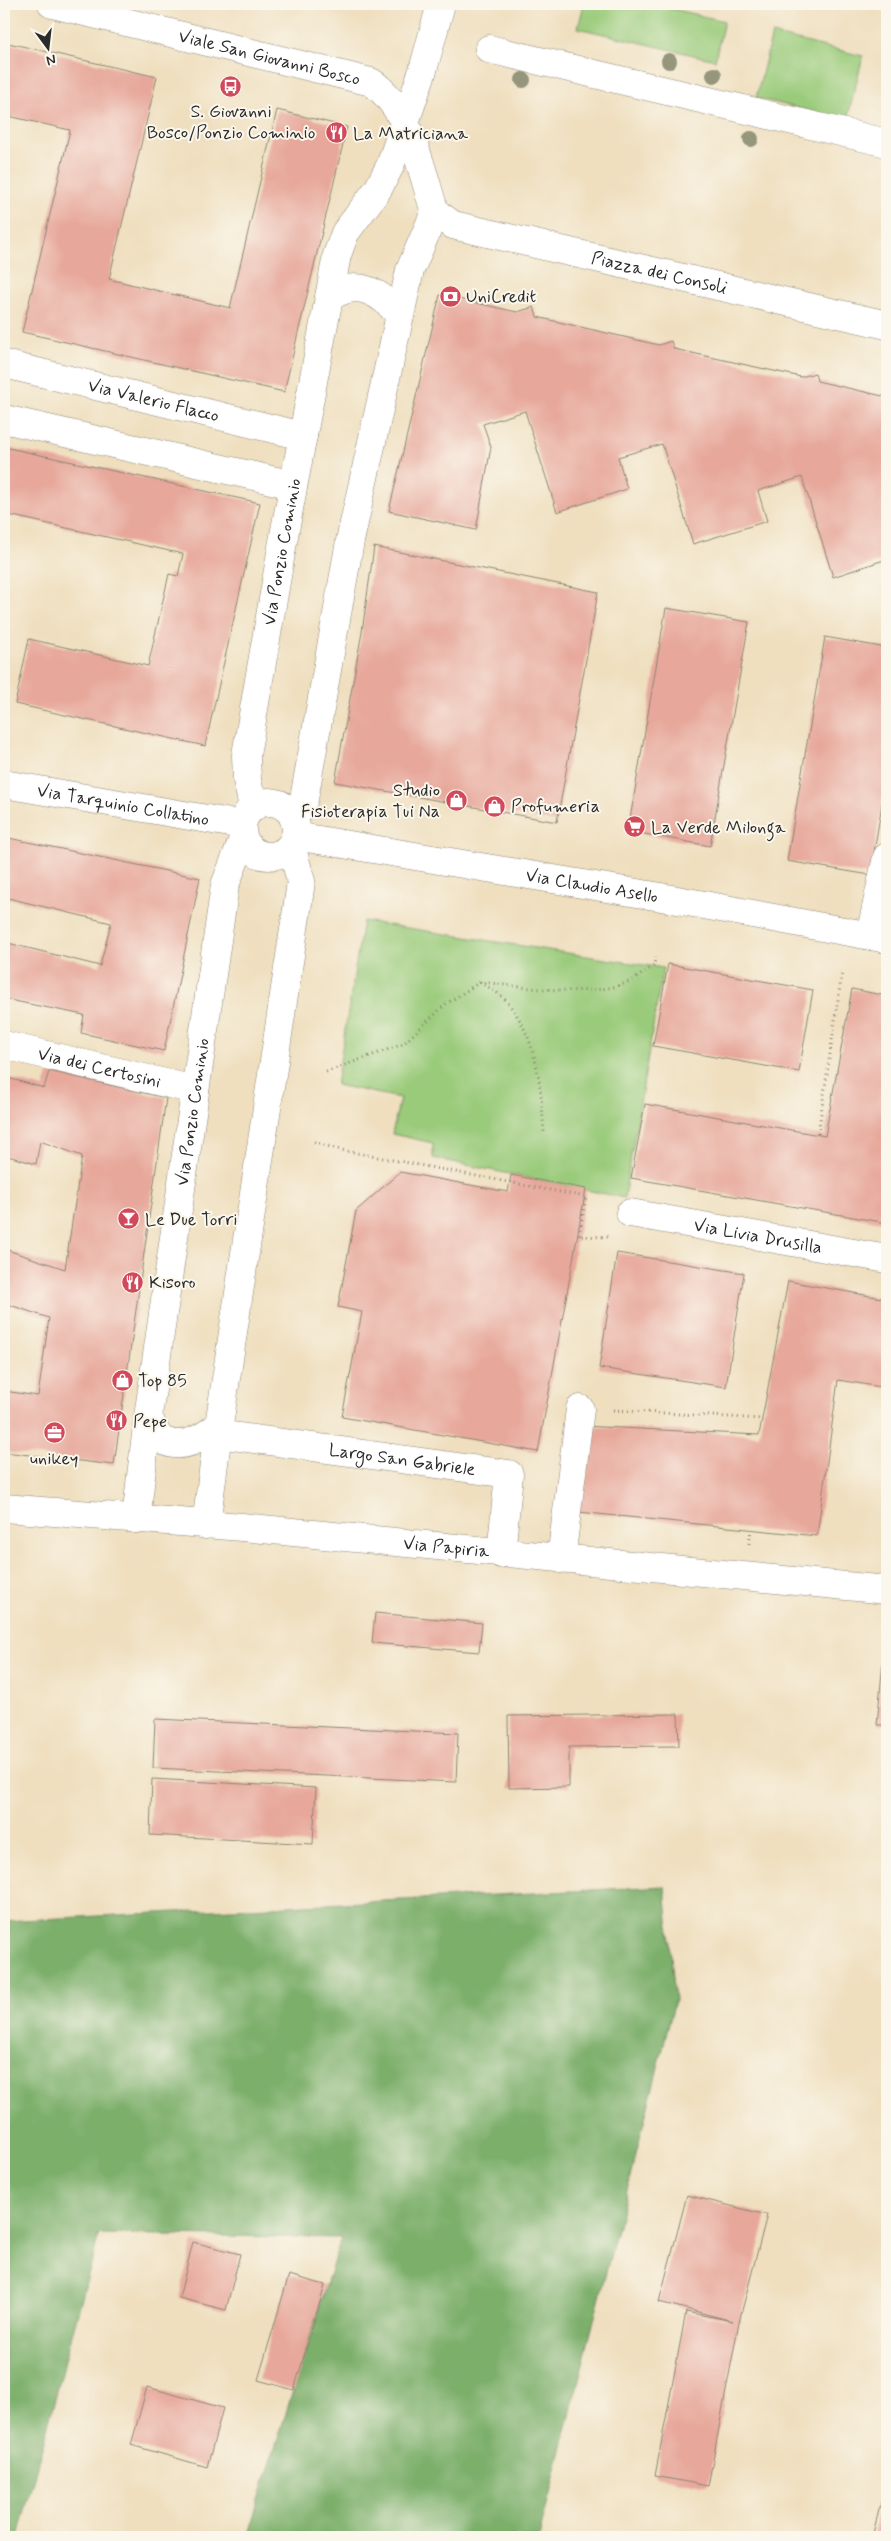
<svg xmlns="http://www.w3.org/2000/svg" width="891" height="2541" font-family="Mynerve,sans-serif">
  <rect width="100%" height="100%" fill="#fbf7ec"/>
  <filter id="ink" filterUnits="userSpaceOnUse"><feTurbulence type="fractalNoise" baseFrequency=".02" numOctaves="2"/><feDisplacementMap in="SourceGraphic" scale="10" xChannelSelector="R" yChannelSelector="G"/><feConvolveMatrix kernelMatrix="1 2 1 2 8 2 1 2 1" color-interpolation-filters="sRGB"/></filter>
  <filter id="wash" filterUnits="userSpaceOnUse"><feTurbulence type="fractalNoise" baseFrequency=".0096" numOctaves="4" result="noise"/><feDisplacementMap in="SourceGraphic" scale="20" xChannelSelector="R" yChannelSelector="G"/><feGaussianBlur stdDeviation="1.12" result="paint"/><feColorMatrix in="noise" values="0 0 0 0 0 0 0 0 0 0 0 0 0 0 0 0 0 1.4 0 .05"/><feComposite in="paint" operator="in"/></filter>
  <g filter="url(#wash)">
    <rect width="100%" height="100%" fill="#efdfbf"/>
    <g fill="#9acb7a" stroke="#627b52">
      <polygon points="584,4 651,4 724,21 715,60 578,28"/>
      <polygon points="772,34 863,56 847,120 756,98"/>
      <polygon points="363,921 663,968 624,1198 433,1158 433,1143 392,1134 400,1098 336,1085"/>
    </g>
    <polygon fill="#7baf6a" stroke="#536d4a" points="665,1886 675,2000 539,2537 247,2537 341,2238 99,2234 18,2537 4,2537 4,1921"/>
    <g id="blocks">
      <g fill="#e7a89b">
        <polygon points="4,42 157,77 109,279 230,308 277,110 347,127 284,392 22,332 70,130 4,115"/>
        <polygon points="440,295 517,312 534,307 537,317 659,345 671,341 674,349 801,377 815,373 817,381 887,397 887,559 833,577 802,477 758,491 767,521 693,544 662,444 618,457 627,489 557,512 525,411 483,424 491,447 476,530 389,511"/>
        <polygon points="4,447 260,503 205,746 15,704 29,639 148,666 169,574 178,576 183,554 4,514"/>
        <polygon points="374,547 598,592 557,822 335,782 362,632"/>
        <polygon points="666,608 749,622 710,846 628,831"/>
        <polygon points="825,637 887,648 887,775 870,875 787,861"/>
        <polygon points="4,837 200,878 164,1051 81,1033 84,1015 4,999 4,942 100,966 111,923 8,898 4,913"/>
        <polygon points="668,964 813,990 799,1072 653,1046"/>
        <polygon points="852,989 887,996 887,1223 631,1178 645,1104 825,1136"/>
        <polygon points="49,1071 166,1098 114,1465 4,1452 4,1391 38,1396 49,1318 4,1303 4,1249 65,1269 82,1156 40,1141 36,1164 4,1155 4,1077 44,1088"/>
        <polygon points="400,1172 508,1192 511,1175 586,1189 538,1452 342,1417 362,1312 338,1307 356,1211"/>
        <polygon points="617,1253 744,1273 726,1387 599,1368"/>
        <polygon points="788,1281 887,1299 887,1388 838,1380 817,1536 578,1512 582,1426 759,1435"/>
        <polygon points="886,1492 887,1492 887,1530 883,1530"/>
        <polygon points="375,1613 482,1623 479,1652 372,1643"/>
        <polygon points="883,1661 887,1661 887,1725 877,1725"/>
        <polygon points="678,1714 679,1746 569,1747 569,1787 509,1788 508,1716"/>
        <polygon points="155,1719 458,1733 456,1782 153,1768"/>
        <polygon points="152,1779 316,1788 313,1844 150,1835"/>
        <polygon points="687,2195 767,2215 739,2322 708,2486 655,2476 686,2312 733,2321 659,2302"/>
        <polygon points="193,2242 240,2254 226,2310 179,2298"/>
        <polygon points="289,2275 325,2285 294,2390 258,2380"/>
        <polygon points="147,2387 223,2408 207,2467 131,2445"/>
        <polygon points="887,2479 887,2537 872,2537"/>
      </g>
    </g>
  </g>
  <g filter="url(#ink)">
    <use href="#blocks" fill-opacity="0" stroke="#8d8575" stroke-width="1"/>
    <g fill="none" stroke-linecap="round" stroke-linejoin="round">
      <defs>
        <g id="minor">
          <path id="s1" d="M52 4 371 82C410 107 421 170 435 212"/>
          <polyline points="489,49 887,143"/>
          <path id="s2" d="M435 212 453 225 887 325"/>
          <path d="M329 298C357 277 382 293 400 316"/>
          <path id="s3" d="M4 364 303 436"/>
          <polyline points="4,419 293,485"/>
          <path id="s4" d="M4 784 242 825"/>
          <circle cx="269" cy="829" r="27"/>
          <path id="s5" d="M253 807 247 780 246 755 285 530 337 255 345 233 378 189 390 166 423 70 441 4"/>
          <polyline points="294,820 304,799 350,541 410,270 435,212"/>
          <path id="s6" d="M295 836 661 897 887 939"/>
          <polyline points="870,936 887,857"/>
          <path id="s7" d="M4 1045 195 1090"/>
          <path id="s8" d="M630 1213 887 1259"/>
          <path d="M148 1417 159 1438C179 1452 202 1439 219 1425"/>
          <path id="s9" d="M218 1434 509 1474 501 1554"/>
          <path id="s10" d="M4 1508 242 1527 887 1590"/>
          <path id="s11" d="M136 1519 148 1417 225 885 243 839"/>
          <polyline points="206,1525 219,1425 299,896 301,881 291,845"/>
          <polyline points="561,1559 580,1409"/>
        </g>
      </defs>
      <use href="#minor" stroke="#8d8575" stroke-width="29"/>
      <g stroke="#8d8575" stroke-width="3" stroke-dasharray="1 4" stroke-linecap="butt">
        <path d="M480 982C489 988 502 994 508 1003 538 1040 541 1087 544 1132"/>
        <path d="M326 1072 403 1044 446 1004 480 982C518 986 592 999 628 982 637 978 645 972 654 966L655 957"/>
        <polyline points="818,1134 842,973"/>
        <polyline points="314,1142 341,1150 586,1197 579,1236 608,1237"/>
        <polyline points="613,1410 762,1419"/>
        <polyline points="749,1544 751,1530"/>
      </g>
      <use href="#minor" stroke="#fff" stroke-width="28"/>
    </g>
    <g fill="#95967b">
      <circle cx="669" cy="61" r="8"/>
      <circle cx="714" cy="75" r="8"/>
      <circle cx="523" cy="80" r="8"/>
      <circle cx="751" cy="139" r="8"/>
    </g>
  </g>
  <defs>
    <symbol id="bus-disc" viewBox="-11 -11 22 22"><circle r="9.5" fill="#d1495b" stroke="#fbf7ec"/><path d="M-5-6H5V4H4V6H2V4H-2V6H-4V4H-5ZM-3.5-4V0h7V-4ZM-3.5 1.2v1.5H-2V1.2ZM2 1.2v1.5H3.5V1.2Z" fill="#fff"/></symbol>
    <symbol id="restaurant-disc" viewBox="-11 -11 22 22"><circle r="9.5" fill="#d1495b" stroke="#fbf7ec"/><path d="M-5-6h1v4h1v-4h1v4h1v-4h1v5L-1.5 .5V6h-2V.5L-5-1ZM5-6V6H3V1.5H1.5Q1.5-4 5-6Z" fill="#fff"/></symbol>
    <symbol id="bank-disc" viewBox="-11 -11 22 22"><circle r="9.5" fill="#d1495b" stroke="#fbf7ec"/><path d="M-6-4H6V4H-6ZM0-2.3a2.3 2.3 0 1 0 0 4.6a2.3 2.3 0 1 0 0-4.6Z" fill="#fff"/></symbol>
    <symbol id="shop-disc" viewBox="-11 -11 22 22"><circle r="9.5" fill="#d1495b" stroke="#fbf7ec"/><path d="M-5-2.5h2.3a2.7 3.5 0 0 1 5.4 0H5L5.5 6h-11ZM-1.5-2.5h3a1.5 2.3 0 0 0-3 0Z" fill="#fff"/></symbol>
    <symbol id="supermarket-disc" viewBox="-11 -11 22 22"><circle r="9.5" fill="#d1495b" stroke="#fbf7ec"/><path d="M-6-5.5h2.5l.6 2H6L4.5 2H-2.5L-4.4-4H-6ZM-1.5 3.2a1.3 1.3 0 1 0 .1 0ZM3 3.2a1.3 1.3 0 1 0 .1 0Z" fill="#fff"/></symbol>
    <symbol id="bar-disc" viewBox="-11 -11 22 22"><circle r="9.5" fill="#d1495b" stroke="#fbf7ec"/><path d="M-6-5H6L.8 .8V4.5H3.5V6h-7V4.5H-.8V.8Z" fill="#fff"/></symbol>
    <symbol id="office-disc" viewBox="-11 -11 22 22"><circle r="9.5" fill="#d1495b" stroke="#fbf7ec"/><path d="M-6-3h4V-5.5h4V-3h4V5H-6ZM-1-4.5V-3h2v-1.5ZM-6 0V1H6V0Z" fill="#fff"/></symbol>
  </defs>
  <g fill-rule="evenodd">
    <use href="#bus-disc" x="218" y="74" width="25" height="25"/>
    <use href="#restaurant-disc" x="324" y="120" width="25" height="25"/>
    <use href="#bank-disc" x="438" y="284" width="25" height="25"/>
    <use href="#shop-disc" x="444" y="788" width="25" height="25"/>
    <use href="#shop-disc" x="482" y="794" width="25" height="25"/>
    <use href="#supermarket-disc" x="622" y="814" width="25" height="25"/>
    <use href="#bar-disc" x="116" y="1206" width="25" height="25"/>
    <use href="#restaurant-disc" x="120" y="1270" width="25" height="25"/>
    <use href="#shop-disc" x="110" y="1368" width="25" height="25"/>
    <use href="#restaurant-disc" x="104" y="1408" width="25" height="25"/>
    <use href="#office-disc" x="42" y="1420" width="25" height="25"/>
  </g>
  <g text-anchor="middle" stroke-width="4" stroke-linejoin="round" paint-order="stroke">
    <g font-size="18" fill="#2b2b2b" stroke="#fbf7ec">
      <text dy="6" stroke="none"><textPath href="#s1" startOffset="224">Viale San Giovanni Bosco</textPath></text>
      <text dy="6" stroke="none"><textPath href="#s2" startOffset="234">Piazza dei Consoli</textPath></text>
      <text dy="6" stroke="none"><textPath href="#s3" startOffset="154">Via Valerio Flacco</textPath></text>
      <text dy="6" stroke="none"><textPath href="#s5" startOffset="259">Via Ponzio Cominio</textPath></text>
      <text dy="6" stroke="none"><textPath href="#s4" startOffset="121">Via Tarquinio Collatino</textPath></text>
      <text dy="6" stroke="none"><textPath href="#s6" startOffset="301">Via Claudio Asello</textPath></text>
      <text dy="6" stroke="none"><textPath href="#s7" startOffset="98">Via dei Certosini</textPath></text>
      <text dy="6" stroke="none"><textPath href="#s11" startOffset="411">Via Ponzio Cominio</textPath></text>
      <text dy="6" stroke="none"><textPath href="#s8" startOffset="130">Via Livia Drusilla</textPath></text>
      <text dy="6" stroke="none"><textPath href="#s9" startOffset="186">Largo San Gabriele</textPath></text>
      <text dy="6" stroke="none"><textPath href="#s10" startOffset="444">Via Papiria</textPath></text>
    </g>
    <g font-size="18" fill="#2b2b2b" stroke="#fbf7ec" text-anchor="start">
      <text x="231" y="117" text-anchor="middle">S. Giovanni<tspan x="231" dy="21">Bosco/Ponzio Cominio</tspan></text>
      <text x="353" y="139">La Matriciana</text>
      <text x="466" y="302">UniCredit</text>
      <text x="440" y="796" text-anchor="end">Studio<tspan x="440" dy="21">Fisioterapia Tui Na</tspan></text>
      <text x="511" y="812">Profumeria</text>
      <text x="651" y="833">La Verde Milonga</text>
      <text x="145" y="1225">Le Due Torri</text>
      <text x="149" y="1288">Kisoro</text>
      <text x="138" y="1386">Top 85</text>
      <text x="133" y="1427">Pepe</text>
      <text x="54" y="1464" text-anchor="middle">unikey</text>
    </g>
  </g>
  <rect width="891" height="2541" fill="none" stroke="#fbf7ec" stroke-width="20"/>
  <g transform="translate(48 48) rotate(165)" stroke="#fbf7ec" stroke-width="4" paint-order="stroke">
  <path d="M0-4L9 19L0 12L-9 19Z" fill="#2b2b2b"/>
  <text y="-8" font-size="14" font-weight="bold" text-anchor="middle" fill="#2b2b2b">N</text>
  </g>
</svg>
